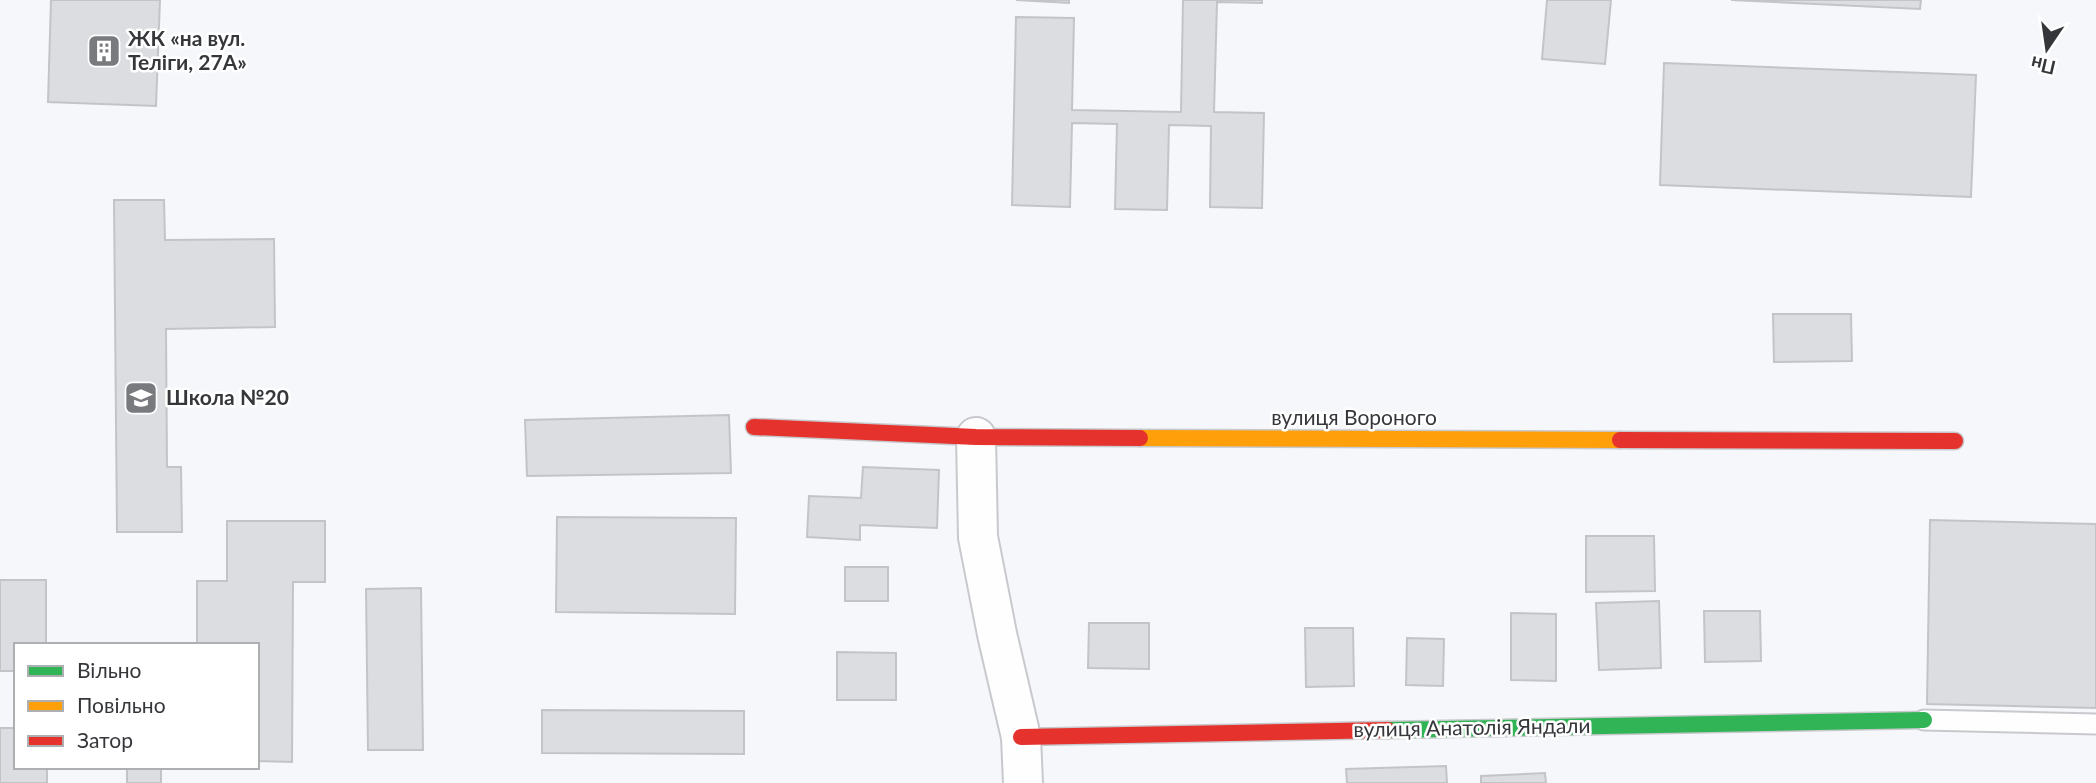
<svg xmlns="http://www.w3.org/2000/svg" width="2096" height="783" font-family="Lato,sans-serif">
  <rect width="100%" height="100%" fill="#f6f7fb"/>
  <g fill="#dcdde0" stroke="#c3c4c8" stroke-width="2">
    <polygon points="51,0 160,0 156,106 48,102"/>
    <polygon points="1016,0 1069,0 1069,3"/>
    <polygon points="1183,0 1262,0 1262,3 1217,2 1214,112 1264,113 1262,208 1210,207 1211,126 1169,125 1167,210 1115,209 1117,124 1072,123 1070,207 1012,205 1016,17 1074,18 1072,110 1181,112"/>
    <polygon points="1547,0 1611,0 1605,64 1542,59"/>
    <polygon points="1731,0 1921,0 1920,9"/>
    <polygon points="1664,63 1976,75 1971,197 1660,185"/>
    <polygon points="114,200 164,200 165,240 274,239 275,327 166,329 167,467 181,467 182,532 117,532"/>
    <polygon points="1773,314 1851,314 1852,361 1774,362"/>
    <polygon points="729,415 731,473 527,476 525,420"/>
    <polygon points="863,467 939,470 937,528 860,525 860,540 807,537 809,496 861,498"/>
    <polygon points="557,517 736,518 735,614 556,612"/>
    <polygon points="1930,520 2096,524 2096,708 1927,704"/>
    <polygon points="227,521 325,521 325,582 293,582 292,762 257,761 257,645 197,645 197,581 227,581"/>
    <polygon points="1586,536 1654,536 1655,591 1586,592"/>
    <rect x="845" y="567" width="43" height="34"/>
    <polygon points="0,580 46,580 46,645 16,645 16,671 0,671"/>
    <polygon points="421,588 423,750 368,750 366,589"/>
    <polygon points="1659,601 1661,668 1599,670 1596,603"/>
    <polygon points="1704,611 1760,611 1761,661 1705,662"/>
    <polygon points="1511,613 1556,614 1556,681 1511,680"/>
    <polygon points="1089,623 1149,623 1149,669 1088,668"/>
    <polygon points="1305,628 1353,628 1354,686 1306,687"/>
    <polygon points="1407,638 1444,639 1443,686 1406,685"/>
    <polygon points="837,652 896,653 896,700 837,700"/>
    <polygon points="542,710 744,711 744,754 542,753"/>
    <polygon points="0,728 16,728 16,767 47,767 47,783 0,783"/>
    <polygon points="1446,766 1447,783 1347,783 1346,769"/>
    <rect x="127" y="767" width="34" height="16"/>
    <polygon points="1545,773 1546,783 1481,783 1481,776"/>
  </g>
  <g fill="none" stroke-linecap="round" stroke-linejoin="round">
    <defs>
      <polyline id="lane" points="1924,720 2096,724"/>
      <polyline id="street" points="976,437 978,537 997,634 1021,737 1023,783"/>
      <polyline id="fast" points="1388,730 1924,720"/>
      <polyline id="slow" points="1140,438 1620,440"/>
      <g id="jam">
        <polyline points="754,427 976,437 1140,438"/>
        <polyline points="1620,440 1955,441"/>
        <polyline points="1021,737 1388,730"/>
      </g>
    </defs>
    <use href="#lane" stroke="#c8c9cd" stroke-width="23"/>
    <use href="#street" stroke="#c8c9cd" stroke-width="42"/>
    <use href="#fast" stroke="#c8c9cd" stroke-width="19"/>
    <use href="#slow" stroke="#c8c9cd" stroke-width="19"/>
    <use href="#jam" stroke="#c8c9cd" stroke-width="19"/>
    <use href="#lane" stroke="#fefefe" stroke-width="19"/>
    <use href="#street" stroke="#fefefe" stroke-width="38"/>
    <use href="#fast" stroke="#30b455" stroke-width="16"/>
    <use href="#slow" stroke="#ff9f0a" stroke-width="16"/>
    <use href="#jam" stroke="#e5322d" stroke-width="16"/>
  </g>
  <defs>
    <symbol id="building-square" viewBox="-11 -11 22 22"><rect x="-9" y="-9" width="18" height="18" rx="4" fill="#797a7e" stroke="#fff"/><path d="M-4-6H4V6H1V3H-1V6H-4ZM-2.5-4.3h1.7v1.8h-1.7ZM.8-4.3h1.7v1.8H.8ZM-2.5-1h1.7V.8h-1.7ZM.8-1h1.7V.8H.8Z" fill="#fff"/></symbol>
    <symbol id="school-square" viewBox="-11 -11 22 22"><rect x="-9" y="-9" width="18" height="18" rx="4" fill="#797a7e" stroke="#fff"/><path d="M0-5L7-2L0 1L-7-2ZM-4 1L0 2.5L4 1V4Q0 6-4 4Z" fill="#fff"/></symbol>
  </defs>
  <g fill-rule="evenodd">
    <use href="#building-square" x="85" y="32" width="38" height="38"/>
    <use href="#school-square" x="122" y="379" width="38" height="38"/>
  </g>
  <g text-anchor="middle" stroke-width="5" stroke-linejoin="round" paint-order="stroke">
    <g font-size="21" font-weight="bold" fill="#35373b" stroke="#fff" text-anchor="start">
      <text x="128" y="46">ЖК «на вул.<tspan x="128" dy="24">Теліги, 27А»</tspan></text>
      <text x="166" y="405">Школа №20</text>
    </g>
    <g font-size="21" fill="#35373b" stroke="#fff">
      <text x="1354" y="425">вулиця Вороного</text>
      <text transform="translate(1472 728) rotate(-1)" y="7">вулиця Анатолія Яндали</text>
    </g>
  </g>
  <rect x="14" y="643" width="245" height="126" fill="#ffffff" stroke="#aeafb1" stroke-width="2"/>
  <rect x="28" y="666" width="35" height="10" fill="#30b455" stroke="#aeafb1" stroke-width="2"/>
  <text x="77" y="678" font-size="21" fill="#35373b">Вільно</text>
  <rect x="28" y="701" width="35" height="10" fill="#ff9f0a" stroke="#aeafb1" stroke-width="2"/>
  <text x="77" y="713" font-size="21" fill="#35373b">Повільно</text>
  <rect x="28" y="736" width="35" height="10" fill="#e5322d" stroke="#aeafb1" stroke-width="2"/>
  <text x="77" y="748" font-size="21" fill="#35373b">Затор</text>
  <g transform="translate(2047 49) rotate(193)" stroke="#ffffff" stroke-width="5" paint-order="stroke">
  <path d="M0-5L12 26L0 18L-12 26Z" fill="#35373b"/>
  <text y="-10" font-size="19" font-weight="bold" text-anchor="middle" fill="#35373b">Пн</text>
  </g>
</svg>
